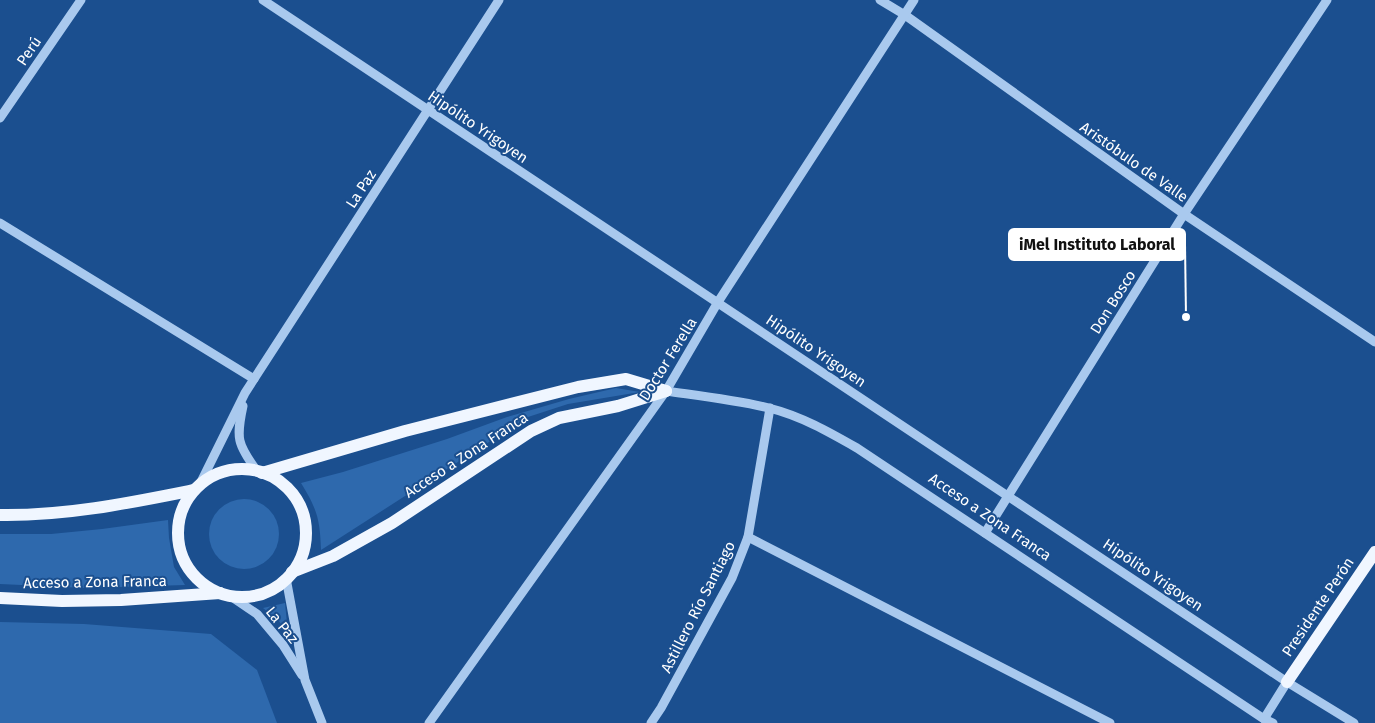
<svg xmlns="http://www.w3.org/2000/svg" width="1375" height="723" font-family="'Fira Sans',sans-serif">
  <rect width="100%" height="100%" fill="#1b4f8f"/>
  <g fill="#2e69ad">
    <path d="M616 388 640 392 568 404 528 417 321 550C320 519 317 509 301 483L343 472 447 439 507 417 569 399Z"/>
    <circle cx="244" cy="534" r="35"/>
    <polygon points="168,520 169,538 174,567 185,585 86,588 0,584 0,534 51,534 102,529"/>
    <polygon points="285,603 287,623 293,644 279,621 263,608"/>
    <polygon points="0,622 84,624 211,634 257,670 277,723 0,723"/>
  </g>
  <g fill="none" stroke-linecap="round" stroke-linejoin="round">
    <g stroke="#a9c9ee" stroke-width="9">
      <polyline points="263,0 1287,682 1354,723"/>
      <polyline points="880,0 905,15 1184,214 1375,342"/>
      <polyline points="0,118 81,0"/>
      <polyline points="0,223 254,379"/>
      <path d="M666 391C701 396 736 400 769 408 801 416 829 432 857 448L1264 719 1273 723"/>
      <path d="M243 406C236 438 237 444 257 471"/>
      <polyline points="199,486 245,393 499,0"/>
      <polyline points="985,533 1184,214 1327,0"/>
      <polyline points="748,537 1110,723"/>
      <polyline points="286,578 305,680 322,723"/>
      <polyline points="229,595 257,614 283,645 302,675"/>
      <polyline points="1264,719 1287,682"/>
      <polyline points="429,723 666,391 718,302 914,0"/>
      <polyline points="651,723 661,708 732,578 748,537 770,408"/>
    </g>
    <g stroke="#f0f6ff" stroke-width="12">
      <circle cx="242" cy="533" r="64"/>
      <polyline points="262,473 405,431 578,387 626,379 666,391"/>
      <path d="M0 515C66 516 129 503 194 490"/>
      <polyline points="292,572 333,556 392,523 531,431 559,418 618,406 666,391"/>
      <polyline points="0,598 62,601 121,600 220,593"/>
      <polyline points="1287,682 1375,552"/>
    </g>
  </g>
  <g text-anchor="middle" stroke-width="4" stroke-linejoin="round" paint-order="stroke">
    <g font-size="15" fill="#fff" stroke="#1b4f8f">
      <text transform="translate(29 51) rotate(-56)" y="5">Perú</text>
      <text transform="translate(478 127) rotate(34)" y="5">Hipólito Yrigoyen</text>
      <text transform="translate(1134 162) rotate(35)" y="5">Aristóbulo de Valle</text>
      <text transform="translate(361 189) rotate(-57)" y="5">La Paz</text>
      <text transform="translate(1113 302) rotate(-58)" y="5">Don Bosco</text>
      <text transform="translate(816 351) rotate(34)" y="5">Hipólito Yrigoyen</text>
      <text transform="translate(668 359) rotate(-58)" y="5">Doctor Ferella</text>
      <text transform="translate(466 455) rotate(-33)" y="5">Acceso a Zona Franca</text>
      <text transform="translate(990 517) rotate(34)" y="5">Acceso a Zona Franca</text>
      <text transform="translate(1153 575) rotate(34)" y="5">Hipólito Yrigoyen</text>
      <text transform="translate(95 582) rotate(-1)" y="5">Acceso a Zona Franca</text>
      <text transform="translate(698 607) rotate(-63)" y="5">Astillero Río Santiago</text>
      <text transform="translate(1318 607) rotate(-56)" y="5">Presidente Perón</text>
      <text transform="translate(282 625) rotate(51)" y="5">La Paz</text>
    </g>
  </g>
  <path fill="none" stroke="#fff" stroke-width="2" d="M1186 317L1185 244"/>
  <circle fill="#fff" stroke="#1b4f8f" stroke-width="2" cx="1186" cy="317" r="5"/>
  <rect fill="#fff" stroke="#fff" stroke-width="2" x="1009" y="229" width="176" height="31" rx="5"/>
  <g font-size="16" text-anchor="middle" font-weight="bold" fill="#111">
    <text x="1097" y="250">iMel Instituto Laboral</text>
  </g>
</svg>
